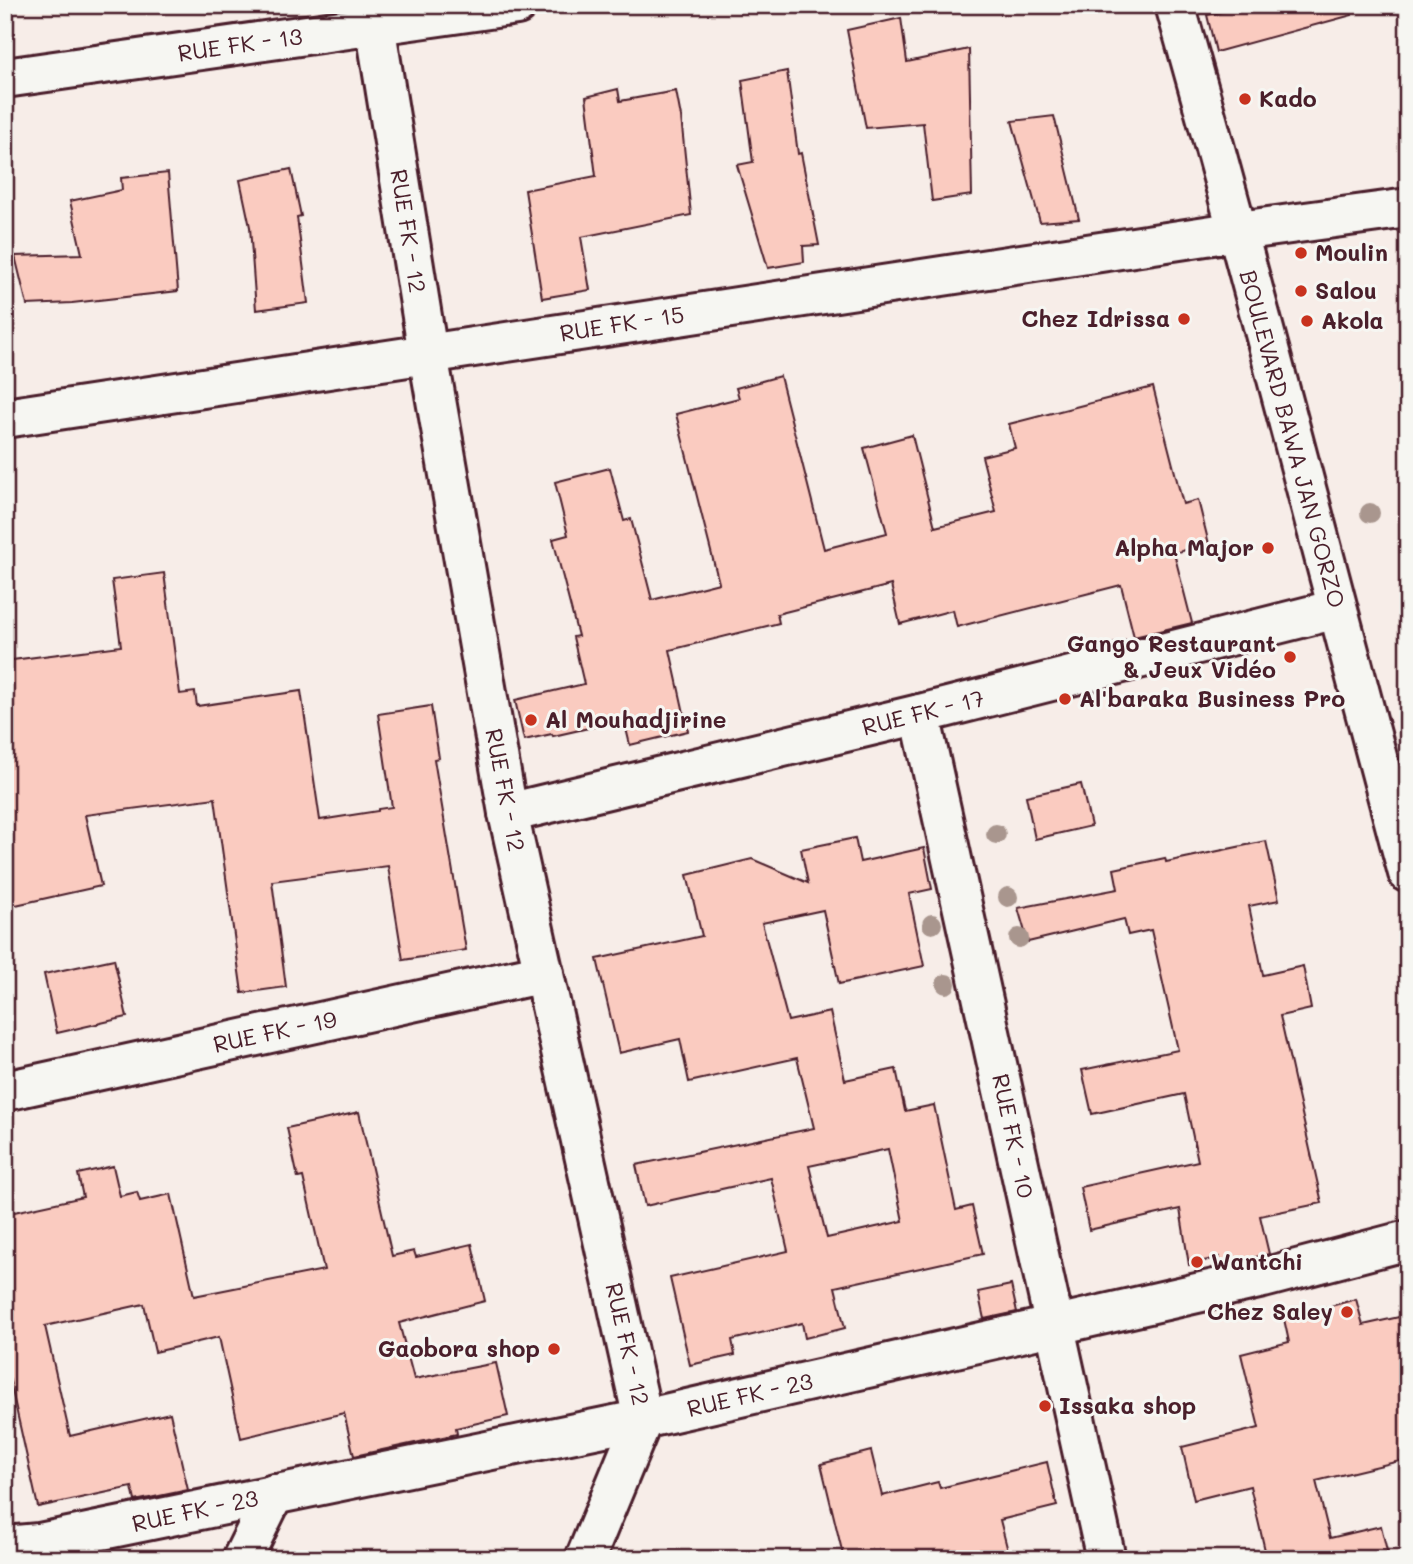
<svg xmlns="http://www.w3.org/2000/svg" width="1413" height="1564" font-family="Mali,sans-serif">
  <rect width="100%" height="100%" fill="#f7ede8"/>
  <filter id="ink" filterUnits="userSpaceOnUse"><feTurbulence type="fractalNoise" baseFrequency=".0143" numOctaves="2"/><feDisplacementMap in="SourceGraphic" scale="14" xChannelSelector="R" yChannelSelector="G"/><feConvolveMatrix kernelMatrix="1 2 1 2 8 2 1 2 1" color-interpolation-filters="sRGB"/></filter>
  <g filter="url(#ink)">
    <g fill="#facbc0" stroke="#4a1f2b" stroke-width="2" fill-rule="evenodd">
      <polygon points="1256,5 1351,5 1352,15 1216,52 1207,15"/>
      <polygon points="901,18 907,62 969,49 972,195 932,201 923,123 866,128 847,30"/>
      <polygon points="787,71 798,154 801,153 819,245 803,246 804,262 768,268 737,165 753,162 742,80"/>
      <polygon points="618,89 620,101 676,91 681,117 691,215 581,237 590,290 542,298 525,190 596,176 586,97"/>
      <polygon points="1054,116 1079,219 1040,222 1012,121"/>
      <polygon points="291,169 301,216 297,217 308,303 256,310 250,227 240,180"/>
      <polygon points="168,173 178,291 72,303 27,305 15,256 82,254 70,201 122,190 121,178"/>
      <polygon points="780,376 824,549 887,533 864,448 912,435 935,527 996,512 982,456 1015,448 1009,424 1153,387 1183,504 1198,500 1209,544 1174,553 1192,623 1134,637 1121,585 957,627 953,610 900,624 891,585 777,614 779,623 670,650 688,731 630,745 624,720 553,736 552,734 524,740 515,700 584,684 573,637 578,636 553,539 568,535 555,482 610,468 624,521 631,519 652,600 719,583 676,414 739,398 736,388"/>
      <polygon points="164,573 180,694 195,692 197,706 301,691 320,820 378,811 378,809 392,807 378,714 431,706 439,758 434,759 466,950 403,960 388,866 272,881 286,987 242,993 215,798 85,815 101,886 11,906 5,881 5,852 10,851 5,817 5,661 121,646 112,580"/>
      <polygon points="1081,784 1091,826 1035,839 1026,796"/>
      <path d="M855 838 860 862 924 848 932 889 909 894 924 966 839 984 823 910 762 923 788 1021 830 1012 845 1080 896 1069 905 1111 934 1105 956 1210 972 1206 983 1254 835 1287 845 1328 805 1338 802 1323 732 1340 735 1355 690 1365 670 1278 788 1251 771 1178 645 1206 636 1165 814 1128 797 1058 689 1082 680 1039 619 1053 597 959 702 936 687 875 752 859 808 883 801 849ZM888 1149 903 1221 827 1238 809 1166Z"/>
      <polygon points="1266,841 1279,900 1249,906 1263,975 1303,966 1311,1009 1280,1016 1322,1203 1260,1216 1269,1254 1221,1265 1219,1257 1189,1265 1180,1209 1089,1230 1080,1187 1198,1161 1184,1094 1092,1114 1082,1070 1178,1050 1151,930 1128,935 1124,919 1028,942 1018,908 1118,889 1114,869 1165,858 1166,862"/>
      <polygon points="114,959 127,1017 57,1033 44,974"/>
      <polygon points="359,1112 392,1256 414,1251 416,1257 472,1244 485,1301 399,1323 414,1379 496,1363 508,1416 456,1428 457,1434 354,1456 344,1413 241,1438 219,1337 155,1352 144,1304 45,1326 70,1436 170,1413 188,1490 135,1501 132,1487 38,1507 5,1359 5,1214 83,1197 78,1174 113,1166 120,1196 137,1192 140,1201 171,1194 194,1296 324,1270 303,1177 298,1178 287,1128"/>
      <polygon points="1011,1285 1017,1312 984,1319 978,1292"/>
      <polygon points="1356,1299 1363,1325 1408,1315 1408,1459 1316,1481 1330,1538 1381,1526 1389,1559 1267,1559 1250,1486 1194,1500 1182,1447 1259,1428 1241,1354 1289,1342 1284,1319"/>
      <polygon points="871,1451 882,1496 938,1482 940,1488 1047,1462 1057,1506 1000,1520 1010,1559 844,1559 821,1464"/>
    </g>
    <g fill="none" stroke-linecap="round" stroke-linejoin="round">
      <defs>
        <g id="street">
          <polyline points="372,5 428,354 508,813 643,1419 585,1559"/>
          <polyline points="5,78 517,5"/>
          <polyline points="5,418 1239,231 1408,208"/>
          <polyline points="920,714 1106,1559"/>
          <polyline points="508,813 920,714 1337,609"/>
          <polyline points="5,1091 544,973"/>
          <polyline points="5,1546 39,1543 643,1419 1263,1278 1408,1240"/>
          <polyline points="242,1559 274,1494"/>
        </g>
        <path id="secondary" d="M1175 5C1257 293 1330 584 1408 873"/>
      </defs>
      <use href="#street" stroke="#4a1f2b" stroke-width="44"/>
      <use href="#secondary" stroke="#4a1f2b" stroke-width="44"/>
      <use href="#street" stroke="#f6f6f2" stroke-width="38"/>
      <use href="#secondary" stroke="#f6f6f2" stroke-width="38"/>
    </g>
    <g fill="#a9968e">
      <circle cx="1370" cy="513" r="10"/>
      <circle cx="996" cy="834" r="10"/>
      <circle cx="1008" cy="897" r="10"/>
      <circle cx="932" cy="924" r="10"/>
      <circle cx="1019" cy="938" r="10"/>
      <circle cx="946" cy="984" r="10"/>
    </g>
  </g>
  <g fill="#c8321e" stroke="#f6f6f2" stroke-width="2.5">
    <circle cx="1245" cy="99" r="7"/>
    <circle cx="1301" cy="253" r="7"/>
    <circle cx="1301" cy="291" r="7"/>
    <circle cx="1184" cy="319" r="7"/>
    <circle cx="1307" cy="321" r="7"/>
    <circle cx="1268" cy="548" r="7"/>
    <circle cx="1290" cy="657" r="7"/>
    <circle cx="1065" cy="699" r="7"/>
    <circle cx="531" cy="720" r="7"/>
    <circle cx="1197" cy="1262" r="7"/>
    <circle cx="1347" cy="1312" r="7"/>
    <circle cx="554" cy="1349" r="7"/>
    <circle cx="1045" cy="1406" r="7"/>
  </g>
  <g text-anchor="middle" stroke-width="6" stroke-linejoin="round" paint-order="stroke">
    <g font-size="23" fill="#4a1f2b" stroke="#f6f6f2">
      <text transform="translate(240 45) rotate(-8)" y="8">RUE FK - 13</text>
      <text transform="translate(408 231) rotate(81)" y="8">RUE FK - 12</text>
      <text transform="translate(622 324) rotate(-9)" y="8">RUE FK - 15</text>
      <text transform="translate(1292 439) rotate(75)" y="8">BOULEVARD BAWA JAN GORZO</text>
      <text transform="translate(923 713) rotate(-14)" y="8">RUE FK - 17</text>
      <text transform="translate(505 790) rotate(79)" y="8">RUE FK - 12</text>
      <text transform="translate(275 1032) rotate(-12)" y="8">RUE FK - 19</text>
      <text transform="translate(1013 1136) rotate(78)" y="8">RUE FK - 10</text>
      <text transform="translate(627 1344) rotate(77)" y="8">RUE FK - 12</text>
      <text transform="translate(750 1395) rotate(-13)" y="8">RUE FK - 23</text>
      <text transform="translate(195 1511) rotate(-12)" y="8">RUE FK - 23</text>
    </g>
    <g font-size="23" font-weight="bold" fill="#4a1f2b" stroke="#f6f6f2" text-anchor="start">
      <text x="1259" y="107">Kado</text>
      <text x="1315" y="261">Moulin</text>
      <text x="1315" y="299">Salou</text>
      <text x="1170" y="327" text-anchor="end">Chez Idrissa</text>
      <text x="1321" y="329">Akola</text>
      <text x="1254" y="556" text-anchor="end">Alpha Major</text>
      <text x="1276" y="652" text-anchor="end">Gango Restaurant<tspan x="1276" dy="26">&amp; Jeux Vidéo</tspan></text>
      <text x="1079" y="707">Al'baraka Business Pro</text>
      <text x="545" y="728">Al Mouhadjirine</text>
      <text x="1211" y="1270">Wantchi</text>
      <text x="1333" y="1320" text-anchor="end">Chez Saley</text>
      <text x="540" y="1357" text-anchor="end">Gaobora shop</text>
      <text x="1059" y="1414">Issaka shop</text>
    </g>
  </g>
  <rect width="1413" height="1564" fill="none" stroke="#f6f6f2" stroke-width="28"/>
  <rect x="14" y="14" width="1385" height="1536" fill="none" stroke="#4a1f2b" stroke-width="2.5" filter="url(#ink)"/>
</svg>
